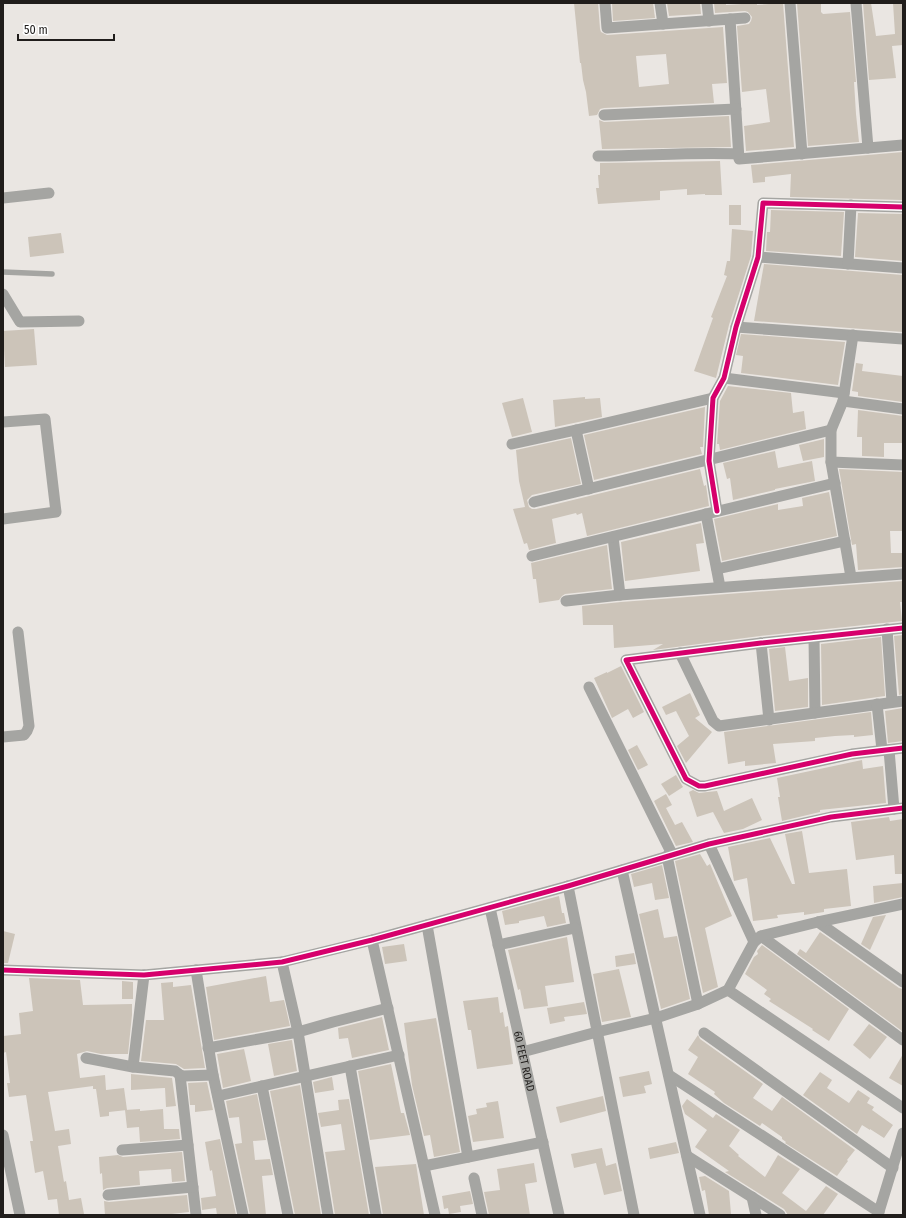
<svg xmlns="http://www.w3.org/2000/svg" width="906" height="1218" font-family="'Fira Sans Condensed',sans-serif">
  <rect width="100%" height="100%" fill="#eae6e2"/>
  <g fill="#ccc4b9" fill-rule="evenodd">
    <path d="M574 3H598L600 29 601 32 607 35 723 27 727 83 712 84 714 103 604 108 600 109 597 115 589 116 586 92 583 80 581 63H580ZM666 54 669 84 639 87 636 56Z"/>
    <polygon points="612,3 653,3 655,18 613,21"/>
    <polygon points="667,3 700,3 701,14 669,16"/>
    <polygon points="714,3 726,3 726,5 757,3 757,5 783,3 794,147 746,151 744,126 770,122 766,89 742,92 737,26 749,24 751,21 752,17 748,12 745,11 715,13"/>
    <polygon points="797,3 821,3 821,12 823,14 850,12 856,82 854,82 856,114 859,142 808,146"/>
    <polygon points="863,3 871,3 876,36 895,34 893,3 903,3 903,45 892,46 896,78 869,80"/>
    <polygon points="729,116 731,147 602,149 599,120 604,122"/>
    <polygon points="903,152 902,200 790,197 791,174 765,177 765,182 753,183 751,165"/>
    <polygon points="720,161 722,195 705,195 705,194 687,195 687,189 660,191 660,200 598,204 596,188 599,188 598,175 600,175 600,163"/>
    <rect x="729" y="205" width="12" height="20"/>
    <polygon points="771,210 844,212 841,256 766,251 767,232 770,232"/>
    <polygon points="858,213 903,214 903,261 855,257"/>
    <polygon points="732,229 753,231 751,256 729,325 716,378 694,371 713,318 711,317 727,276 724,275 727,261 730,261"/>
    <polygon points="61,233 64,253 30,257 28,237"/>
    <polygon points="764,264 903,275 903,332 754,321"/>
    <polygon points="34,329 37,365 5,367 3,331"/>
    <polygon points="741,334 845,342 838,385 741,373 743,356 736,355"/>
    <polygon points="856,363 863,364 862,371 903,376 903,402 858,396 858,392 852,391"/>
    <polygon points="728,386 791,393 793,413 804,411 806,429 720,450 719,444 717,444 720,401"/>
    <polygon points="585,397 585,399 600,398 602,417 555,427 553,400"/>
    <polygon points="523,398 532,432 512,437 502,403"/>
    <polygon points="705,407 703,447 700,447 702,454 594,480 584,435"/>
    <polygon points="858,410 903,416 903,443 884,443 884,457 862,456 862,437 857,437"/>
    <polygon points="571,438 581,484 532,495 527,500 529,507 532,509 536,509 700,469 704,486 706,485 709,506 587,536 582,513 577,515 576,513 552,519 556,543 529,550 527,543 524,544 513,509 525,507 519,481 516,450"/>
    <polygon points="824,439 824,457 803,461 799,445"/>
    <polygon points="775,451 778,468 812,461 815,481 775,489 775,490 733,500 730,478 727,479 723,463"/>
    <polygon points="839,469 903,472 903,531 890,531 891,553 903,553 903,567 858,570 856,544 852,545"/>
    <polygon points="829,492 837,536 722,561 714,519 778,504 778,510 803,506 802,498"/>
    <polygon points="701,523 704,543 696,544 700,571 625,581 621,542"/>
    <polygon points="607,545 612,589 565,594 562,596 559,600 539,603 536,579 533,579 531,563"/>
    <polygon points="903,581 903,602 900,602 902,621 760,636 653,650 663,644 614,648 613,625 583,625 582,606 621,602"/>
    <polygon points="903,635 903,694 899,695 894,636"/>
    <polygon points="881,637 885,696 822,705 821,644"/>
    <polygon points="785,647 789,681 808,678 808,707 775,711 769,649"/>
    <polygon points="621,666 644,712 633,718 628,709 612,718 594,678 607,672 607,673"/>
    <polygon points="690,693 700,715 695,718 712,732 686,763 677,746 689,736 676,711 666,715 662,707"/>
    <polygon points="903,708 903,741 888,743 885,711"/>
    <polygon points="871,712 873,735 854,737 854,735 835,736 815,738 815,741 773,744 776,763 745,766 745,761 728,764 724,732"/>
    <polygon points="637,745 648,765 638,770 628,750"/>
    <polygon points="862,760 863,769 883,766 886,803 820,810 820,812 782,821 778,797 780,797 777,778"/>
    <polygon points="676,775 683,787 669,796 661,784"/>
    <polygon points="693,790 699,793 717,791 724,811 752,798 762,820 743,829 724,833 713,812 697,817 689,792"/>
    <polygon points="666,794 672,805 666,808 675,825 682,822 693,842 676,846 654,801"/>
    <polygon points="889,817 890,821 903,819 903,874 895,874 894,855 856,860 851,822"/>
    <polygon points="802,831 809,873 847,869 851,906 824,909 824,912 804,915 804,912 777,915 778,918 753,921 747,878 734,881 728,847 770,838 792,884 795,884 785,834"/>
    <polygon points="700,854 707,866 710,864 732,916 705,928 718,987 703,993 675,861"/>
    <polygon points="662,865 669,898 655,900 652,883 634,887 631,874"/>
    <polygon points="903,883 903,897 874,903 873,886"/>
    <polygon points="559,896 562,913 564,913 566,923 547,927 544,916 519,921 519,923 505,925 502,911"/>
    <polygon points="658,909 664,938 677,936 690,999 661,1009 639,914"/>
    <polygon points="886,915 870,950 861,944 873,917"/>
    <polygon points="3,931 15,934 8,963 3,963"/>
    <polygon points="820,932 899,988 903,989 902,1031 797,954 800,949 806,953"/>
    <polygon points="567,937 574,982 545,986 548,1006 524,1009 520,989 518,990 508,950"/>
    <polygon points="404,944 407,961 385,964 382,947"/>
    <polygon points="762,945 849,1009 829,1041 812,1030 813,1029 769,1001 771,999 764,994 767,990 745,974 754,957 758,954 757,951"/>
    <polygon points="634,953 636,964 616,967 615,956"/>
    <polygon points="619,969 631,1017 602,1022 593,974"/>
    <polygon points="266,976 270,1002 284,1000 290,1026 214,1040 206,987"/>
    <polygon points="29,978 80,980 83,1005 132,1004 132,1015 128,1054 101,1054 87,1051 77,1054 80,1078 105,1075 106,1090 124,1088 127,1110 109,1112 109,1116 100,1117 96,1089 93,1089 93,1086 48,1092 55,1131 69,1129 71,1144 58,1146 64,1182 66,1181 69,1200 81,1198 84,1214 59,1215 57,1199 48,1200 43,1171 35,1173 30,1141 33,1141 26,1095 9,1097 7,1083 10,1083 6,1052 3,1053 3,1036 21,1034 19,1013 33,1011"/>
    <polygon points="122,981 133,982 133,999 122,999"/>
    <polygon points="173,982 173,987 191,985 205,1068 184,1069 176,1064 141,1061 146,1020 164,1020 161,983"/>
    <polygon points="498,997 500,1013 503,1012 505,1027 508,1026 513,1064 477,1069 471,1030 468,1030 463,1001"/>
    <polygon points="584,1002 587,1014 564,1017 565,1021 550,1024 547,1008"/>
    <polygon points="382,1017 389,1050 352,1058 348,1038 339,1039 338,1028"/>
    <polygon points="436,1018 460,1152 434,1157 430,1135 424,1136 412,1085 404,1023"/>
    <polygon points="869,1024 887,1037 870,1059 853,1045"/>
    <polygon points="698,1035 700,1039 763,1084 753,1098 772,1111 782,1097 855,1150 847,1160 848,1161 837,1176 785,1143 786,1142 782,1139 782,1137 762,1123 760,1126 724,1103 714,1094 715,1092 688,1074 698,1057 688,1050"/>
    <polygon points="292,1040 297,1071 274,1076 268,1044"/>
    <polygon points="244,1049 251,1081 223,1088 217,1054"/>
    <polygon points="903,1054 903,1086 889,1078"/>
    <polygon points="391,1064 401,1113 404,1113 410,1135 370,1140 358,1071"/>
    <polygon points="649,1071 652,1084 644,1086 646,1093 623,1097 619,1077"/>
    <polygon points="820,1072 832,1080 827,1088 849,1103 858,1090 870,1098 867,1103 874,1107 872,1110 893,1125 884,1138 870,1129 870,1130 862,1125 857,1134 803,1095"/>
    <polygon points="131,1074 172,1078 176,1106 166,1107 165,1088 164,1088 131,1090"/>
    <polygon points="332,1077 334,1090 315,1093 313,1082"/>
    <polygon points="207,1082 213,1110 195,1112 195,1105 190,1105 188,1083"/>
    <polygon points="300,1085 321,1215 295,1215 270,1091"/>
    <polygon points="257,1094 266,1140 253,1141 255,1160 270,1159 273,1175 262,1176 266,1215 250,1215 235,1144 242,1143 239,1117 229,1118 226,1101"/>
    <polygon points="603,1096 606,1111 560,1123 556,1107"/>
    <polygon points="349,1099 369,1215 335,1215 325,1152 345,1150 341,1124 321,1127 318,1113 339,1110 338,1100"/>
    <polygon points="687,1099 713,1118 716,1114 740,1130 729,1146 739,1155 738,1156 765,1177 778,1155 800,1169 782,1193 806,1211 826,1186 838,1194 823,1215 788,1215 784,1209 725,1172 729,1171 695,1147 707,1130 685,1114 682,1106"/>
    <polygon points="498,1101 504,1138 473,1142 468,1116 477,1114 476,1109 487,1107 486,1103"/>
    <polygon points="140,1109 140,1111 163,1109 164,1129 179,1129 180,1139 140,1142 139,1127 127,1128 125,1110"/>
    <polygon points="220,1139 236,1215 217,1215 216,1208 202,1210 201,1198 216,1196 212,1170 210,1171 205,1142"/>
    <polygon points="676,1142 679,1153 650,1159 648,1148"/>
    <polygon points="602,1148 606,1166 616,1163 622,1191 604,1195 596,1163 574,1168 571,1154"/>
    <polygon points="182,1152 185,1181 172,1182 171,1169 139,1171 140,1185 107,1188 103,1190 102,1173 100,1174 99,1157 118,1155 123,1157"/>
    <polygon points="534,1163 537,1182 525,1184 530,1215 489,1215 484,1192 500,1190 497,1169"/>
    <polygon points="416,1164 424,1215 383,1215 375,1167"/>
    <polygon points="705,1176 729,1191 731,1214 709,1215 705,1190 702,1191 699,1177"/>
    <polygon points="470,1191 473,1204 460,1206 461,1212 449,1214 448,1208 444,1209 442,1196"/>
    <polygon points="187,1195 189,1212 163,1215 105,1215 104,1201 109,1202"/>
  </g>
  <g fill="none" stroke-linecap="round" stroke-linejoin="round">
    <polyline stroke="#a5a5a2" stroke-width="5.5" points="3,272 52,274"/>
    <g stroke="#a5a5a2" stroke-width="11">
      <polyline points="605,3 607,28 745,18"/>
      <polyline points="660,3 663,24"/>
      <polyline points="707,3 709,21"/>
      <polyline points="790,3 802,154"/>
      <polyline points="856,3 868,148"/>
      <polyline points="730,19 739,159 903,145"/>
      <polyline points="604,115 736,109"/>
      <path d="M598 156C645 156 692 152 738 154"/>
      <polyline points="3,198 49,193"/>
      <polyline points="758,257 903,268"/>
      <polyline points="848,264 851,205"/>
      <polyline points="3,294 20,322 79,321"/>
      <polyline points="736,327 903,339"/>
      <polyline points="724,378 844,393"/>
      <polyline points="843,401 903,409"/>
      <polyline points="3,422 45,419 56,512 3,519"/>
      <polyline points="576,430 589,489"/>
      <polyline points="512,444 576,430 713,398"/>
      <polyline points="831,462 903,465"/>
      <polyline points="534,502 831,430"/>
      <polyline points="717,511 709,461 713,398 724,378 736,327 758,257 763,203 903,207"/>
      <polyline points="706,514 720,587"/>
      <polyline points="613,537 620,595"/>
      <polyline points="532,556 835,483"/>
      <polyline points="717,569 845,541"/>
      <polyline points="851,577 831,462 831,430 843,401 853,335"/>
      <polyline points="566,601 620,595 903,574"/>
      <polyline points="903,628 761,643 626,660 686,779 699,786 705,786 852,754 903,748"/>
      <polyline points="887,629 892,702"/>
      <polyline points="814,637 815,713"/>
      <polyline points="761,643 769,720"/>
      <polyline points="680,653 713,721 719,726 903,701"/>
      <polyline points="589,687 672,854"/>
      <polyline points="877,704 882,750"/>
      <polyline points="3,737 24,735 27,731 29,726 18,632"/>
      <polyline points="889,750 894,809"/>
      <polyline points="709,844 754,942"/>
      <polyline points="667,856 698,1004"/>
      <polyline points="622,870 700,1215"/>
      <polyline points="568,886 634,1215"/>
      <path id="s1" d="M490 908 559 1215"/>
      <polyline points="818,922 903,982"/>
      <polyline points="427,925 468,1157"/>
      <polyline points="761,936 903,1040"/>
      <polyline points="372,940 435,1215"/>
      <polyline points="498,945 575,928"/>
      <polyline points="282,962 298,1032 328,1215"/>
      <polyline points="3,970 144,975 282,962 372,940 568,886 709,844 831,817 903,808"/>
      <polyline points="196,970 213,1075 243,1215"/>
      <polyline points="728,990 903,1108"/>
      <polyline points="704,1033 893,1168"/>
      <polyline points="208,1048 298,1032 333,1022 388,1008"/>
      <polyline points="522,1052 597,1032 656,1018 698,1004 728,990 754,942 761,936 818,922 903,904"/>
      <polyline points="86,1058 133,1067 144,975"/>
      <polyline points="350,1066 376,1215"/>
      <polyline points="133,1067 175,1071 180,1075 196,1215"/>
      <polyline points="180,1075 183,1076 213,1075"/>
      <polyline points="669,1075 879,1212"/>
      <polyline points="262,1086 288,1215"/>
      <polyline points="218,1096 399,1055"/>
      <polyline points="3,1135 20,1215"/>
      <polyline points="122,1150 188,1145"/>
      <polyline points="687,1156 780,1215"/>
      <polyline points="424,1166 543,1142"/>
      <polyline points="474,1178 482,1215"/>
      <polyline points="108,1195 193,1187"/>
      <polyline points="752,1197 756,1215"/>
      <polyline points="878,1215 903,1133"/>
    </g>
    <defs>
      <g id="cycleway">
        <polyline points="717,511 709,461 713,398 724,378 736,327 758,257 763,203 903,207"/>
        <polyline points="903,628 761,643 626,660 686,779 699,786 705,786 852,754 903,748"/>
        <polyline points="3,970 144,975 282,962 372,940 568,886 709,844 831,817 903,808"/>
      </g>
    </defs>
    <use href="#cycleway" stroke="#fff" stroke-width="8"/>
    <use href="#cycleway" stroke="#d6006c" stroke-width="5"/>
  </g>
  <g text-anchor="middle" stroke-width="3.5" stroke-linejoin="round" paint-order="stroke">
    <g font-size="11" fill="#201d1b" stroke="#fff">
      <text dy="4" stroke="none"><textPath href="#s1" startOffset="157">60 FEET ROAD</textPath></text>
    </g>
  </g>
  <rect width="906" height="1218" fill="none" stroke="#201d1b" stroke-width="8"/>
  <path d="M18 34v6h96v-6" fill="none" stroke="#201d1b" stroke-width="2"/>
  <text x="24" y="34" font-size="12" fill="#201d1b" stroke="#ffffff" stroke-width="3" paint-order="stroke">50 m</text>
</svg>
